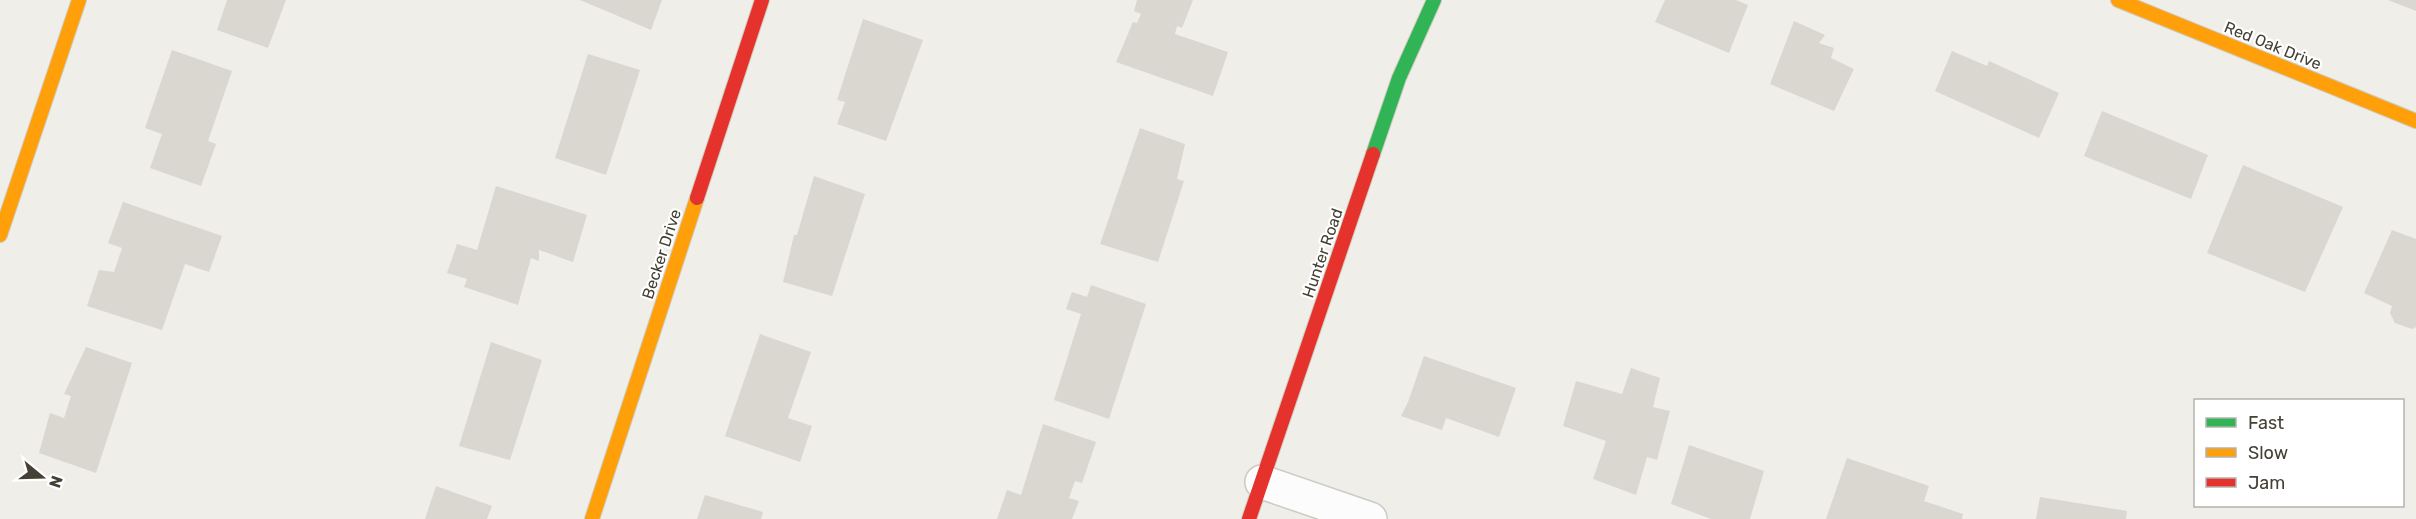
<svg xmlns="http://www.w3.org/2000/svg" width="2416" height="519" font-family="Rubik,sans-serif">
  <rect width="100%" height="100%" fill="#f0eee8"/>
  <g fill="#d9d7d0">
    <polygon points="227,0 286,0 268,48 217,30"/>
    <polygon points="580,0 662,0 651,30"/>
    <polygon points="1137,0 1193,0 1182,28 1177,26 1175,34 1228,52 1213,96 1116,62 1133,22 1137,23 1141,14 1134,11"/>
    <polygon points="1665,0 1736,0 1748,5 1729,53 1655,22"/>
    <polygon points="2388,0 2416,0 2416,11"/>
    <polygon points="863,19 923,40 886,141 837,124 845,102 837,100"/>
    <polygon points="1794,21 1825,35 1819,43 1834,48 1831,58 1854,69 1834,111 1770,84"/>
    <polygon points="172,50 232,71 208,141 216,144 201,186 150,168 162,134 145,128"/>
    <polygon points="1952,51 1987,66 1989,61 2059,93 2039,138 1935,91"/>
    <polygon points="588,54 640,70 606,175 555,158"/>
    <polygon points="2102,111 2208,155 2191,199 2084,156"/>
    <polygon points="1140,128 1185,144 1177,179 1184,181 1158,262 1100,244"/>
    <polygon points="2243,165 2343,207 2305,292 2207,253"/>
    <polygon points="814,176 865,194 832,296 783,282 794,235 797,235"/>
    <polygon points="496,186 587,215 573,262 539,250 539,261 531,258 518,305 464,287 467,279 447,273 457,244 477,250"/>
    <polygon points="123,202 222,236 209,272 185,264 162,330 87,306 99,270 114,272 122,248 108,243"/>
    <polygon points="2392,230 2416,239 2416,327 2412,329 2395,323 2390,313 2392,306 2364,293"/>
    <polygon points="1091,285 1146,304 1109,419 1054,400 1081,314 1066,309 1072,292 1087,297"/>
    <polygon points="760,334 811,352 788,418 812,426 800,462 725,436"/>
    <polygon points="491,342 542,360 510,460 459,446"/>
    <polygon points="86,347 132,363 96,473 39,453 50,413 64,418 71,396 64,394"/>
    <polygon points="1424,356 1516,388 1499,437 1446,418 1442,430 1401,416 1408,402"/>
    <polygon points="1631,368 1660,378 1653,407 1670,411 1657,460 1647,457 1636,495 1593,479 1606,441 1563,426 1576,381 1622,394"/>
    <polygon points="1043,424 1096,442 1082,483 1075,481 1069,498 1079,501 1072,519 997,519 1007,490 1021,495"/>
    <polygon points="1689,445 1764,471 1750,519 1711,519 1671,504"/>
    <polygon points="1847,458 1929,486 1924,501 1963,514 1962,519 1826,519"/>
    <polygon points="436,486 492,506 487,519 425,519"/>
    <polygon points="705,495 763,512 761,519 697,519"/>
    <polygon points="2040,497 2127,511 2126,519 2036,519"/>
  </g>
  <g fill="none" stroke-linecap="round" stroke-linejoin="round">
    <defs>
      <polyline id="street" points="1262,482 1370,519"/>
      <polyline id="fast" points="1373,154 1399,78 1434,0"/>
      <g id="slow">
        <polyline points="2118,0 2416,121"/>
        <polyline points="0,235 79,0"/>
        <polyline points="592,519 697,198"/>
      </g>
      <g id="jam">
        <polyline points="697,198 762,0"/>
        <polyline points="1249,519 1373,154"/>
      </g>
    </defs>
    <use href="#street" stroke="#cccac4" stroke-width="36"/>
    <use href="#fast" stroke="#cfcbbe" stroke-width="16"/>
    <use href="#slow" stroke="#cfcbbe" stroke-width="16"/>
    <use href="#jam" stroke="#cfcbbe" stroke-width="16"/>
    <use href="#street" stroke="#fdfcfc" stroke-width="33"/>
    <use href="#fast" stroke="#30b455" stroke-width="14"/>
    <use href="#slow" stroke="#ff9f0a" stroke-width="14"/>
    <use href="#jam" stroke="#e5322d" stroke-width="14"/>
  </g>
  <g text-anchor="middle" stroke-width="4.5" stroke-linejoin="round" paint-order="stroke">
    <g font-size="16" fill="#454034" stroke="#fff">
      <text transform="translate(2273 45) rotate(22)" y="6">Red Oak Drive</text>
      <text transform="translate(1322 253) rotate(-71)" y="6">Hunter Road</text>
      <text transform="translate(661 254) rotate(-72)" y="6">Becker Drive</text>
    </g>
  </g>
  <rect x="2194" y="399" width="210" height="108" fill="#ffffff" stroke="#b5b3ae" stroke-width="1.5"/>
  <rect x="2206" y="418" width="30" height="9" fill="#30b455" stroke="#b5b3ae" stroke-width="1.5"/>
  <text x="2248" y="429" font-size="18" fill="#454034">Fast</text>
  <rect x="2206" y="448" width="30" height="9" fill="#ff9f0a" stroke="#b5b3ae" stroke-width="1.5"/>
  <text x="2248" y="459" font-size="18" fill="#454034">Slow</text>
  <rect x="2206" y="478" width="30" height="9" fill="#e5322d" stroke="#b5b3ae" stroke-width="1.5"/>
  <text x="2248" y="489" font-size="18" fill="#454034">Jam</text>
  <g transform="translate(42 477) rotate(109)" stroke="#ffffff" stroke-width="4.5" paint-order="stroke">
  <path d="M0-4.5L10 22L0 15L-10 22Z" fill="#454034"/>
  <text y="-9" font-size="16" font-weight="bold" text-anchor="middle" fill="#454034">N</text>
  </g>
</svg>
